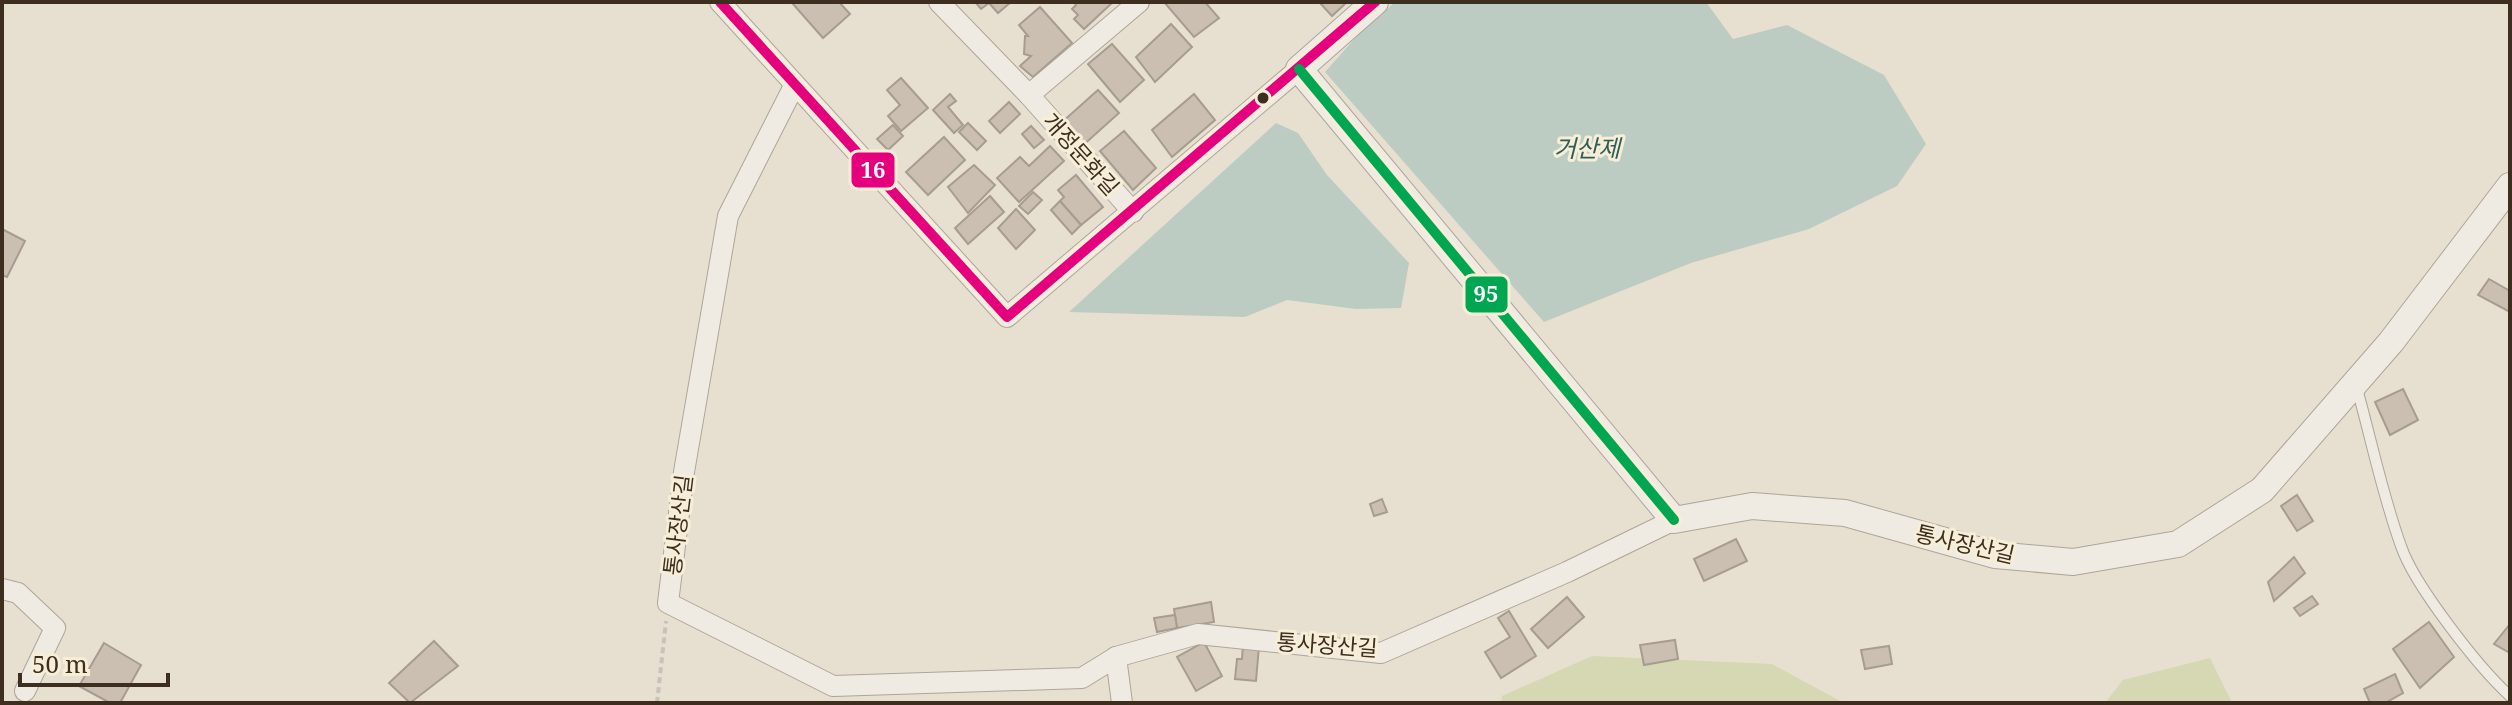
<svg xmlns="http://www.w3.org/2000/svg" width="2512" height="705" font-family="'Noto Serif','Noto Sans KR',serif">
  <rect width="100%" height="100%" fill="#e7e0d1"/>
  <g fill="#d6d7b3">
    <polygon points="1592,656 1772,664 1844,703 1501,703 1502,696"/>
    <polygon points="2210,658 2232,703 2105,703 2123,680"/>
  </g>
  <g fill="#bcccc2">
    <polygon points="1395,2 1706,2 1733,39 1787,25 1884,75 1926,144 1897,186 1809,229 1691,263 1544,322 1325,72 1357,36"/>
    <polygon points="1276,123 1298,133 1327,175 1409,263 1401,308 1356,309 1287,300 1245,317 1069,312"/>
  </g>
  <g fill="#cbbfb2" stroke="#a89c90" stroke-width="2">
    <polygon points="795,2 839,2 850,14 823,38 793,4"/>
    <polygon points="975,2 1011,2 998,13 989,3 981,9"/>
    <polygon points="1074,2 1113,2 1084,29 1074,19 1078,15 1072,9 1076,5"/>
    <polygon points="1164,2 1205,2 1219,18 1194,37"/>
    <polygon points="1319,2 1347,2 1332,16"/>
    <polygon points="1040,7 1072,43 1033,77 1020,66 1031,56 1024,54 1025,36 1028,36 1019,25"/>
    <polygon points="1171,24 1192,47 1155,82 1136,57"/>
    <polygon points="1112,44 1144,80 1120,102 1088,64"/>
    <polygon points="901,78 928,108 901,131 888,116 900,105 887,90"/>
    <polygon points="1098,90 1119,113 1081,147 1061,123"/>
    <polygon points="950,94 956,101 948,107 963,125 954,133 933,110"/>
    <polygon points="1194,94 1215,120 1172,157 1152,130"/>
    <polygon points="1009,102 1020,114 1000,133 989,121"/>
    <polygon points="968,123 986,141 977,150 959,132"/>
    <polygon points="893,125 903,136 888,150 877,139"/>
    <polygon points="1031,126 1044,140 1034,148 1022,134"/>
    <polygon points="1124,131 1156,168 1133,190 1100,151"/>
    <polygon points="944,137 965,160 928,195 906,172"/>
    <polygon points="1050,146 1064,161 1019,202 997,178 1020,157 1029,166"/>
    <polygon points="974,165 995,185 968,213 948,187"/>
    <polygon points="1076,175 1103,207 1081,225 1060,201 1064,197 1058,190"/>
    <polygon points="1033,192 1042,200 1028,214 1019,206"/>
    <polygon points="990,196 1004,212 968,244 955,228"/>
    <polygon points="1060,201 1081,225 1072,234 1051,210"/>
    <polygon points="1016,209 1035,230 1016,249 998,228"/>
    <polygon points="2,229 25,241 7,277 2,275"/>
    <polygon points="2489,279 2510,291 2510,312 2478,295"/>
    <polygon points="2403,389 2418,420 2390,435 2375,402"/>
    <polygon points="2297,495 2313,521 2297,531 2281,506"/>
    <polygon points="1382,499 1387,512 1374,516 1370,504"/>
    <polygon points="1736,539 1747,561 1704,581 1694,559"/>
    <polygon points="2294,557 2305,573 2274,601 2268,582"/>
    <polygon points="2312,596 2318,604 2300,616 2294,608"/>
    <polygon points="1567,597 1584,617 1548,648 1531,629"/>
    <polygon points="1211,602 1214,622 1177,628 1174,609"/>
    <polygon points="1509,611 1536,656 1501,678 1485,652 1510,637 1498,618"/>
    <polygon points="1175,615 1177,628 1157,632 1154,618"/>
    <polygon points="2429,622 2454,657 2420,688 2393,649"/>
    <polygon points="2510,624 2510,653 2494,644"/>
    <polygon points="1675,640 1678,659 1644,665 1640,645"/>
    <polygon points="434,641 458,666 410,703 389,683"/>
    <polygon points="1204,642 1222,676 1196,691 1177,657"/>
    <polygon points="104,643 141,665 120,703 110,703 79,686"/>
    <polygon points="1243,644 1259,646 1256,681 1235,679 1237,659 1242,659"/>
    <polygon points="1889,646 1892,664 1865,669 1861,650"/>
    <polygon points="2395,674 2403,693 2385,703 2370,703 2364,689"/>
  </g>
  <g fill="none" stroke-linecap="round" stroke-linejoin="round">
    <defs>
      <path id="service" d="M2356 385C2371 438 2382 494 2401 546 2414 585 2479 668 2510 696"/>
      <g id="minor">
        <polyline points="720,2 1007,317 1299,69"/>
        <polyline points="939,2 1029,95 1133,212"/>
        <polyline points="794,86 728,216 684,472 668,603 833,686 1082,678 1116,657 1198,634 1381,653 1567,572 1674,520"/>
        <polyline points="1029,95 1139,2"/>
        <polyline points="2,589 18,593 55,628 25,691"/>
        <polyline points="1116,657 1122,703"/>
      </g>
      <polyline id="tertiary" points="1375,2 1299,69 1674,520 1752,506 1845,513 1995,555 2073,562 2178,544 2262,490 2391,342 2510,186"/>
    </defs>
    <use href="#service" stroke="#ada599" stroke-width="12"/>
    <use href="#minor" stroke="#ada599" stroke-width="22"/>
    <use href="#tertiary" stroke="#ada599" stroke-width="28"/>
    <polyline stroke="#c8c2b9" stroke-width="4" stroke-dasharray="6 4" stroke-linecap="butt" points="657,703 666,621"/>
    <use href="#service" stroke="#efebe3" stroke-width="10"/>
    <use href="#minor" stroke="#efebe3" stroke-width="20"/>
    <use href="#tertiary" stroke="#efebe3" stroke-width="26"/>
    <defs>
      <polyline id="bus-1" points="720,2 1007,317 1375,2"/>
      <polyline id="bus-2" points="1299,69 1674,520"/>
    </defs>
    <use href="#bus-1" stroke="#f7eed8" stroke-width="16"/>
    <use href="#bus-2" stroke="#f7eed8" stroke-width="16"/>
    <use href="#bus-1" stroke="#e5007d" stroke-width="10"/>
    <use href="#bus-2" stroke="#00a651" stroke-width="10"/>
  </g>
  <circle fill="#3d2e20" stroke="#f7eed8" stroke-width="3" cx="1263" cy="98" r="7"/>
  <g text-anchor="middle" stroke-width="6" stroke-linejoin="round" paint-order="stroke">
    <g font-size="22" fill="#3d2e20" stroke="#f7eed8">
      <text transform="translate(1081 154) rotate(48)" y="8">개정문화길</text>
      <text transform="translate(678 525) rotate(-83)" y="8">통사장산길</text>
      <text transform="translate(1965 544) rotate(13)" y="8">통사장산길</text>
      <text transform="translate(1327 645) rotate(4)" y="8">통사장산길</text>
    </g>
    <g font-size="24" font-style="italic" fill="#2f5d5a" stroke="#f7eed8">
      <text x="1587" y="157">거산제</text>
    </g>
  </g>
  <g stroke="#f7eed8" stroke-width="3">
    <rect x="850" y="151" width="46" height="38" rx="8" fill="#e5007d"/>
    <rect x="1464" y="275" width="45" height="39" rx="8" fill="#00a651"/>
  </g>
  <g font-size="22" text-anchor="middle" font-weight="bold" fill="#fff">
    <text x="873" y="178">16</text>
    <text x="1486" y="302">95</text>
  </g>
  <rect width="2512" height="705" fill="none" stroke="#3d2e20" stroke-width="8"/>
  <path d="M20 673v12h148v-12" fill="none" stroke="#3d2e20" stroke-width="4"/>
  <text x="32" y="673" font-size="24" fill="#3d2e20" stroke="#f7eed8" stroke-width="6" paint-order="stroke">50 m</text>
</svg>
